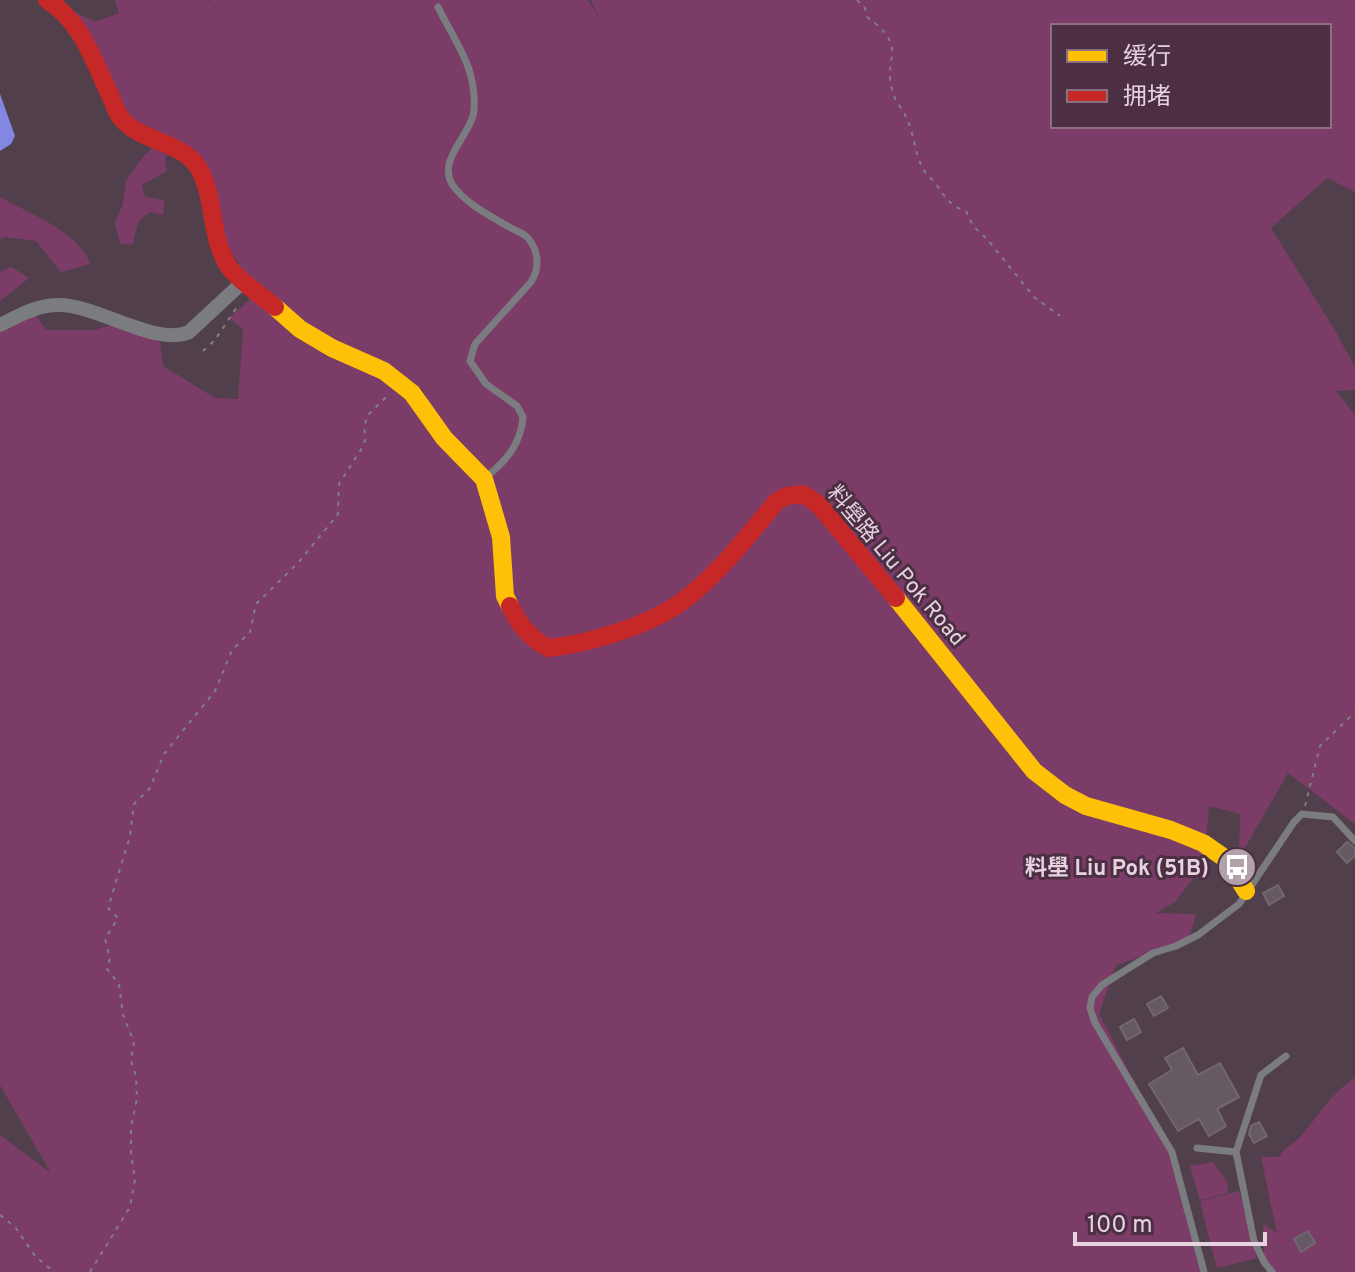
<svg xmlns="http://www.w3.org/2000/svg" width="1355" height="1272" font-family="Overpass,'Noto Sans SC',sans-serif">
  <rect width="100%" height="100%" fill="#51404b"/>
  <g fill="#7b3c68" fill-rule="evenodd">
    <path d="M115 0H207L209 3V0H588L598 16 591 0H1355V192L1327 178 1271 228 1333 327 1355 367V390L1336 391 1355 415V824L1288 773 1239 858 1240 814 1209 806 1204 864 1175 902 1156 913 1196 914 1188 941 1116 965 1099 1014 1176 1161 1204 1272H0V1135L51 1173 0 1085V326L35 314 46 330H94L127 321 160 340 163 366 215 398 238 399 243 329 229 318 257 293 222 237 209 175 130 121 75 12 95 22 119 13ZM1053 26H1329V126H1053ZM390 375 422 389 453 446Z"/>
    <polygon points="157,143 170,151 165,159 167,171 142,185 145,197 164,200 163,215 150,212 138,222 133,245 120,244 115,223 123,204 126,181 142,158"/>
    <path d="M0 197C28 213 80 232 90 264L61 272 36 241 5 237 0 239Z"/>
    <polygon points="11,267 29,278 0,301 0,272"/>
    <path d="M1355 1078V1272H1272L1264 1262 1263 1224 1277 1233 1261 1157H1279C1285 1147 1294 1144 1302 1135 1319 1115 1332 1092 1355 1078Z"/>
    <polygon points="1213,1162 1227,1182 1228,1193 1200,1200 1190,1166"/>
    <polygon points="1239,1191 1257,1258 1217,1268 1200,1201"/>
  </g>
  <polygon fill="#8387e2" points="0,94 15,136 11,144 0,151"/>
  <g fill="#655a63" stroke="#726671" stroke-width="2">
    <polygon points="1347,842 1355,848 1355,856 1347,863 1337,852"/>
    <polygon points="1278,885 1284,896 1269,905 1263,893"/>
    <polygon points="1161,996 1168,1008 1154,1016 1147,1004"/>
    <polygon points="1134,1019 1141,1032 1127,1040 1120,1027"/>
    <polygon points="1183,1048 1198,1075 1220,1063 1239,1097 1217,1109 1226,1126 1209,1136 1199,1119 1178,1131 1149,1084 1172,1070 1165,1058"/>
    <polygon points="1259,1122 1267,1136 1254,1143 1249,1134 1251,1126"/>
    <polygon points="1308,1231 1315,1243 1301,1252 1294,1239"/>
  </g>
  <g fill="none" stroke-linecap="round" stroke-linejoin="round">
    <g stroke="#817f83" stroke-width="2" stroke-dasharray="4 6" stroke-linecap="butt">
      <path d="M857 0 865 8 867 17C911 49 881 57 893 93 896 103 904 111 908 121 914 136 915 154 923 169 926 174 931 178 935 183 945 196 949 206 966 211L973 226 987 239 1034 297 1060 316"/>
      <polyline points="203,351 215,340 237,307"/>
      <polyline points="1305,806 1320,746 1355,712"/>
      <polyline points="0,1215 15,1227 35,1256 54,1272"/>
      <polyline points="90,1272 130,1207 135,1179 131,1154 131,1127 137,1099 136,1076 131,1061 134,1042 123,1015 119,984 107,969 110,958 105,939 118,918 108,908 130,836 134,804 150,788 164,754 215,691 232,650 250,632 256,604 298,563 338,514 339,484 362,448 366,438 364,428 367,416 388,395"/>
    </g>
    <g stroke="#7a7c80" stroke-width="7">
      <path d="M438 7C456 44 477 68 474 110 472 134 437 159 452 184 464 203 492 217 511 228 516 231 523 233 527 237 539 250 540 268 531 282L475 344 470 361 486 384 517 406 523 417C521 444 506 461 486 477"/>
      <polyline points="1197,1148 1236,1152"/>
      <polyline points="1204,1272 1172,1152 1095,1023 1090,1008 1092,997 1102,985 1153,953 1176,946 1198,935 1239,904 1294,822 1302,814 1333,817 1355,841"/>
      <polyline points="1272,1272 1264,1262 1254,1241 1236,1152 1261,1075 1286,1056"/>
    </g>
    <path stroke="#7a7c80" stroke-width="14" d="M0 325C18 316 37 305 58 305 96 304 155 347 189 332L244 281"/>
    <g stroke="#ffc107" stroke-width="18">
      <polyline points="275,307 300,329 332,348 384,371 412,393 444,438 484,479 501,537 505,596 510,606"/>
      <polyline points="896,598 1034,771 1065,795 1086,806 1171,830 1203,843 1226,859 1246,891"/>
    </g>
    <g stroke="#c62828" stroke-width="18">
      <path d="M47 0C82 22 93 60 110 95 113 102 116 112 121 118 140 142 181 141 198 167 216 197 209 237 229 267 240 282 261 295 275 307"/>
      <path d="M510 606C519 624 530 639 549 648 592 643 655 624 688 597 722 570 749 534 777 501L787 496 803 494 819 505 896 598"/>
    </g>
  </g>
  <defs>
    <symbol id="bus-disc" viewBox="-11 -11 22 22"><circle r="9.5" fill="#b2a0ab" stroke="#4c2f42"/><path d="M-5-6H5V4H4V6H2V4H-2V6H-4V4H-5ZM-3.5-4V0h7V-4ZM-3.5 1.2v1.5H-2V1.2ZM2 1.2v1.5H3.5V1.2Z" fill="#fff"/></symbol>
  </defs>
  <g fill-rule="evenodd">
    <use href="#bus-disc" x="1215" y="845" width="44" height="44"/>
  </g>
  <g text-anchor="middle" stroke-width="6" stroke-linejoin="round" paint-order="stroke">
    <g font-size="22" fill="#e6d3df" stroke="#4c2f42">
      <text transform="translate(897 565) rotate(50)" y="8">料壆路 Liu Pok Road</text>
    </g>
    <g font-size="22" font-weight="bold" fill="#e6d3df" stroke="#4c2f42" text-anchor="end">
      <text x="1209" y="875">料壆 Liu Pok (51B)</text>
    </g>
  </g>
  <rect x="1051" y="24" width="280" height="104" fill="#4c2f42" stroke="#8a7181" stroke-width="2"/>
  <rect x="1067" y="50" width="40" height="12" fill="#ffc107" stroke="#8a7181" stroke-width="2"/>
  <text x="1123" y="64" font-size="24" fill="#e6d3df">缓行</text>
  <rect x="1067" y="90" width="40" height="12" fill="#c62828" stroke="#8a7181" stroke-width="2"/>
  <text x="1123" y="104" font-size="24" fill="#e6d3df">拥堵</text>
  <path d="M1075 1232v12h190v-12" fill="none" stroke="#e6d3df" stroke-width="4"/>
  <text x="1087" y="1232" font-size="24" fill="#e6d3df" stroke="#4c2f42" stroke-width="6" paint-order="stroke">100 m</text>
</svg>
